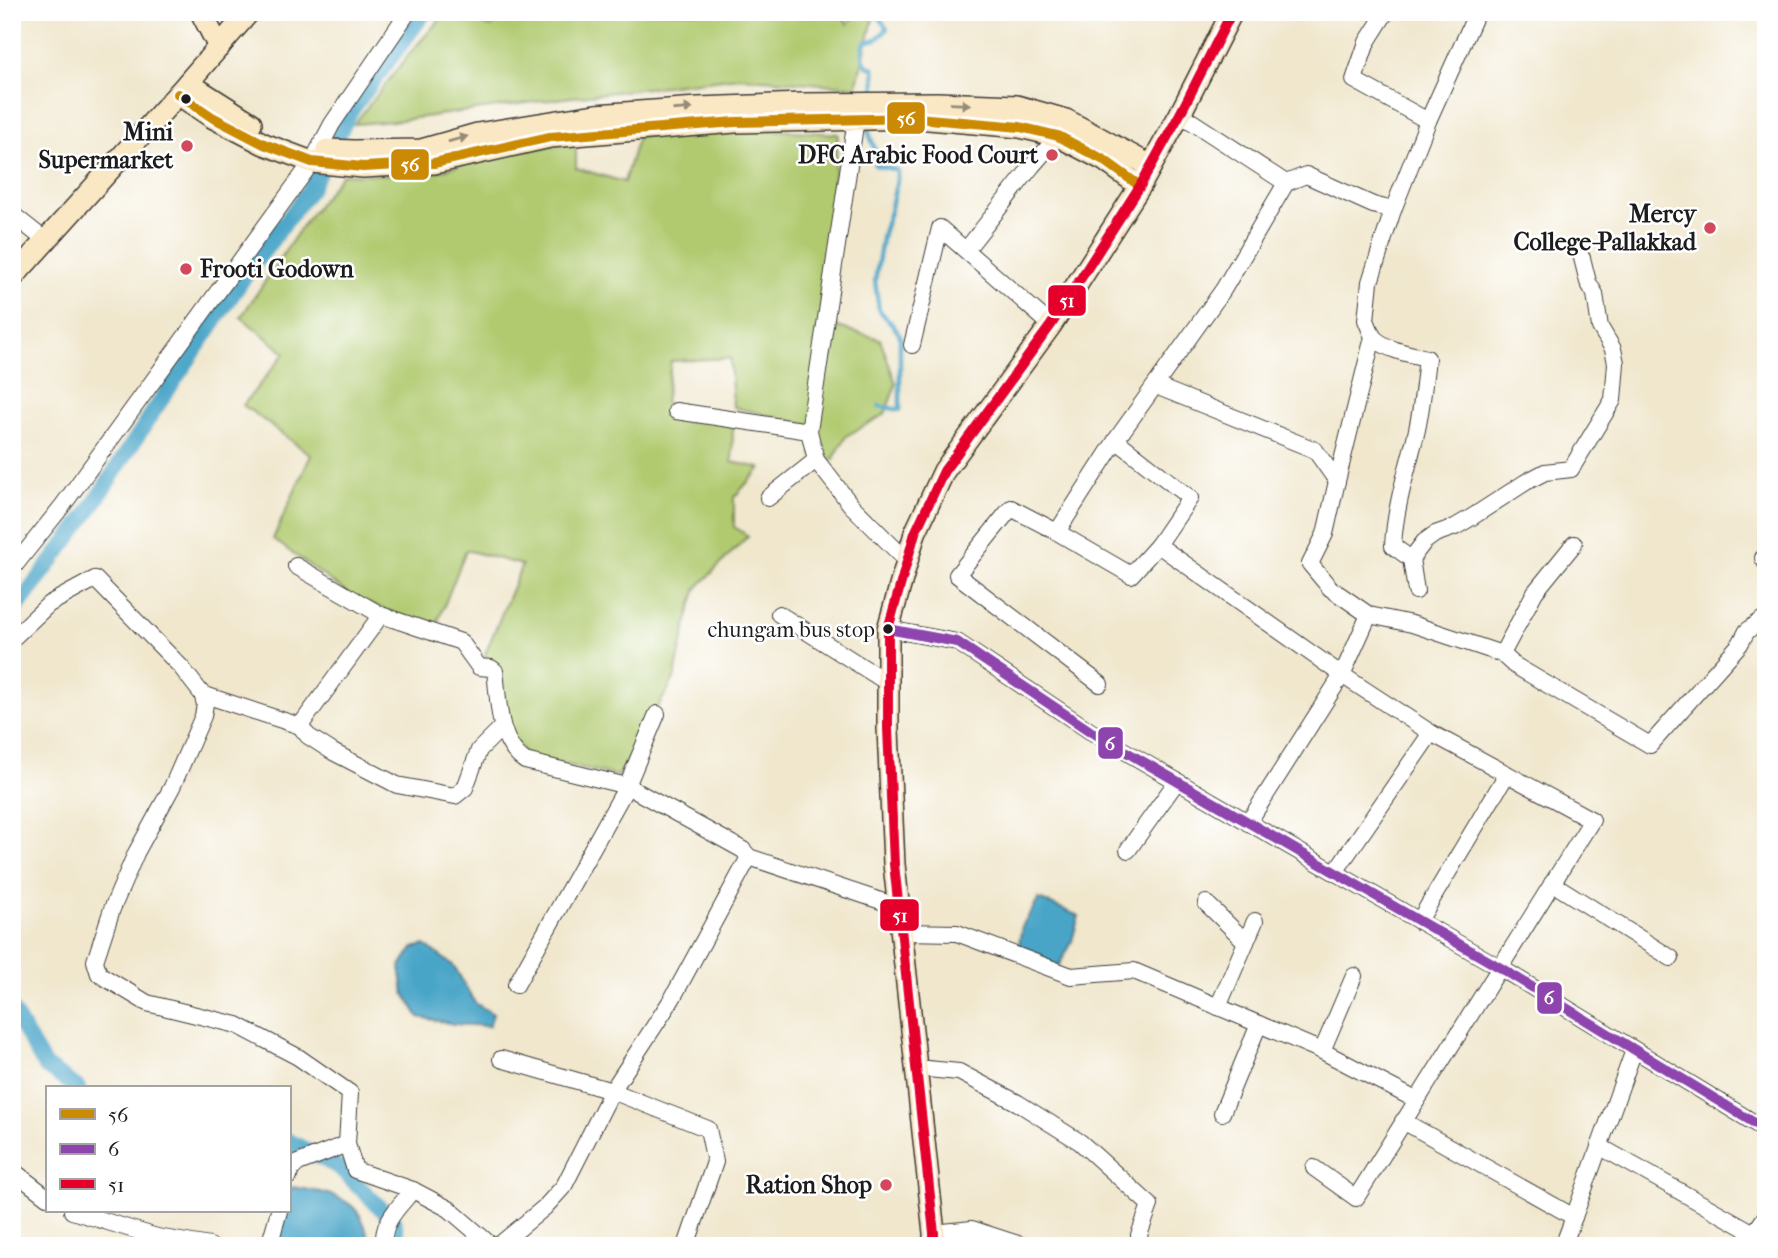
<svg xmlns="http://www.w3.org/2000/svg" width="1778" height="1258" font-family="'IM FELL French Canon',serif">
  <rect width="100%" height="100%" fill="#fff"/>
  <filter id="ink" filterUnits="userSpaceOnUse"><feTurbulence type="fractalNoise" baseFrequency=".0143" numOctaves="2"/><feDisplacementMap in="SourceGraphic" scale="14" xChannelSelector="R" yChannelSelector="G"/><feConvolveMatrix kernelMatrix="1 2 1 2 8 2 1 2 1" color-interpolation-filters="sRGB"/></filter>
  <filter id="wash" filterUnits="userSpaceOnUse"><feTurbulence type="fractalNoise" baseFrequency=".00686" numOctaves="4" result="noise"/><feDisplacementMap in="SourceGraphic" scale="28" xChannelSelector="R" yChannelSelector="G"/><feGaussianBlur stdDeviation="1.57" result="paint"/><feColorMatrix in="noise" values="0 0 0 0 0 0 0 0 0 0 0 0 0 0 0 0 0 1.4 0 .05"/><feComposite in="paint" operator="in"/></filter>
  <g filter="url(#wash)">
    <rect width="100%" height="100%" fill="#f0e7cd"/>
    <g fill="#b1ca70" stroke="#667346" stroke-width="2">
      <polygon points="447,12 460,12 491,27 509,12 839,12 848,24 855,12 866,12 873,20 856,87 739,77 564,98 394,121 354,124 416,46"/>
      <polygon points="746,128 838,134 822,309 838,327 880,339 896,384 885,414 846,436 833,460 813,456 809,425 733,407 730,358 671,361 665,403 733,426 732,462 761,468 734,497 734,527 748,536 697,588 688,617 674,679 618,776 527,756 499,720 485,654 522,565 466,550 435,629 354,598 273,539 311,455 243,405 285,353 241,317 302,226 342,174 426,175 499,153 576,143 576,168 624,182 638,136"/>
    </g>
    <g fill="#4aa5c8" stroke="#336072" stroke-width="2">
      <polygon points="1039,899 1079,916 1071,944 1056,970 1018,950 1022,926"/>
      <polygon points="425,945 454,966 475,1003 493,1014 489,1026 454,1024 419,1017 404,993 400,967 413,948"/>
      <path d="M292 1187C314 1190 346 1194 359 1214 365 1223 368 1236 372 1246H273L280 1211H289V1192Z"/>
    </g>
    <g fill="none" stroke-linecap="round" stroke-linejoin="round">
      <g stroke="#4aa5c8" stroke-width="4.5">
        <path d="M872 96 875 89 874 68 867 66C862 57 862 52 865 42L877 39 887 29 876 12"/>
        <polyline points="867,127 875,150 875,165 897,170 897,180 890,212 883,233 875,281 879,310 891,323 900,335 900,410 879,406"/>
      </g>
      <g stroke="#4aa5c8" stroke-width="16">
        <polyline points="338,136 350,112 425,12"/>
        <polyline points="12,614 87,514 153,412 243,279 310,189 321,169"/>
        <polyline points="12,1010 45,1066 78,1088"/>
        <polyline points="289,1141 340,1168 394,1221 399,1246"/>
      </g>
    </g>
  </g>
  <g filter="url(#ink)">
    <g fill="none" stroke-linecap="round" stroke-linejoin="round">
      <defs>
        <g id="minor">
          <polyline points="1386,12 1367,42 1354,80 1428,121"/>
          <polyline points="1180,114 1286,183"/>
          <polyline points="856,119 809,431 816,460 851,505 907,561"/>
          <polyline points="12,214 46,241"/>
          <polyline points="966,250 1032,166 1058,136"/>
          <path d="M1373 337C1386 350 1409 354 1427 358 1424 383 1422 409 1416 434 1407 471 1395 507 1393 546L1411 559"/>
          <polyline points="912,345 940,228 1051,325"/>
          <polyline points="1156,386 1315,450 1337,481 1325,534 1310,564 1330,588 1369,615 1412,624 1502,654 1514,665 1650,745 1740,644 1747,631 1766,617"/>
          <polyline points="676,411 809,431"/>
          <polyline points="1116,440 1190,498 1158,545"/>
          <polyline points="1337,481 1373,337 1366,320 1370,282 1393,210"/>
          <polyline points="768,498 816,460"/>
          <polyline points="1057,532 1131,575 1158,545 1342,675 1431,733 1592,820 1356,1198 1314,1168"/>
          <polyline points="1763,558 1766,563"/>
          <path d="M296 566 381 615 461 642 479 667 491 668 495 671C499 701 497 742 525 761L627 786 743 850 749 857 899 907"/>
          <polyline points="12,569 63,505 312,162 332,124 408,12"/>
          <polyline points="1416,591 1411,559 1424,542 1435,534 1455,527 1472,517 1526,482 1545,472 1571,469 1613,400 1616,363 1613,349 1600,327 1595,294 1588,282 1582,258"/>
          <polyline points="779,614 888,683"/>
          <polyline points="381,615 300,726 308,736 333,752 397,785 455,796 465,788 479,750 502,727"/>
          <polyline points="888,629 957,642 1090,731 1499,967 1766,1130"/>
          <polyline points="12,639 49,604 95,579 181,667 202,694 205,704 203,716 172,787 136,853 112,909 95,961 99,974 147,1003 237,1025 298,1057 350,1093 347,1144 355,1170 413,1190 449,1209 492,1246"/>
          <polyline points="1502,654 1535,592 1574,544"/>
          <polyline points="1100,684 957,575 1011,508 1057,532 1116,440 1223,290 1286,183 1306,175 1373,205 1393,210 1428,121 1477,12"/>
          <polyline points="202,694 300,726"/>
          <polyline points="1248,823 1342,675 1369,615"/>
          <polyline points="1128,850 1177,781"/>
          <polyline points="1335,872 1431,733"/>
          <polyline points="1552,883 1671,958"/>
          <polyline points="1206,903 1246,942"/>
          <polyline points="1419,921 1507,774"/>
          <polyline points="902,932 957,933 1071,976 1134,971 1322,1051 1416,1100"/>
          <polyline points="516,985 627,786 657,714"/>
          <polyline points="1218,1007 1255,921"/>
          <polyline points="1322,1051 1354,976"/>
          <polyline points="501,1059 612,1091 708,1129 715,1162 686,1246"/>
          <polyline points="917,1068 959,1072 1018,1103 1080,1142 1150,1205 1139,1235 1141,1246"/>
          <polyline points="1222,1113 1259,1024"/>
          <polyline points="1403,1121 1574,1217 1563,1246"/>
          <polyline points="1599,1146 1754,1233 1766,1242"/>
          <polyline points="12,1170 47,1197"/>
          <polyline points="289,1176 291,1170 298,1163 347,1144"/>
          <polyline points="72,1211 157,1237 210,1246"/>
          <polyline points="1574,1217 1634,1050"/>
          <polyline points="934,1233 972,1229 1024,1246"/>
          <polyline points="269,1246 279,1211"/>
          <path d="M384 1246C381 1222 399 1207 413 1190"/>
          <polyline points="498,1246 545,1207 564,1186 612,1091 672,999 749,857"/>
          <polyline points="1745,1246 1766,1216"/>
        </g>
        <g id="secondary">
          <polyline points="201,12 219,47"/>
          <polyline points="188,83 251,123"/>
          <polyline points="178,94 212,117 264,144 312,162 363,167 434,163 550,137 735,122 917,118 1020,127 1058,136 1104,160 1140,186"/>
          <polyline points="327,150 354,151 421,150 477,134 595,115 698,108 802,104 937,103 1017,106 1066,120 1151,166"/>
          <polyline points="12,278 178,94 249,12"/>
          <polyline points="934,1246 934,1233 894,864 888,729 888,629 915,533 944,471 1051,325 1140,186 1180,114 1232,12"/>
        </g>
      </defs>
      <use href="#minor" stroke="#3c3a37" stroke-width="18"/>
      <use href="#secondary" stroke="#3c3a37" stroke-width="24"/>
      <use href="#minor" stroke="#fff" stroke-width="16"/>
      <use href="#secondary" stroke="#fae7c3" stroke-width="21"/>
      <defs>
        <polyline id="bus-1" points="178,94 212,117 264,144 312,162 363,167 434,163 550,137 735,122 917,118 1020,127 1058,136 1104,160 1140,186"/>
        <polyline id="bus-2" points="888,629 957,642 1090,731 1499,967 1766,1130"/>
        <polyline id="bus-3" points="934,1246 934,1233 894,864 888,729 888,629 915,533 944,471 1051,325 1140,186 1180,114 1232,12"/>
      </defs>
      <use href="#bus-1" stroke="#fff" stroke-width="16"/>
      <use href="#bus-2" stroke="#fff" stroke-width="16"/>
      <use href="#bus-3" stroke="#fff" stroke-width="16"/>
      <use href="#bus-1" stroke="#cb8a06" stroke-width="10"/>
      <use href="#bus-2" stroke="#8e44ad" stroke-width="10"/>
      <use href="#bus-3" stroke="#e4002b" stroke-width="10"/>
    </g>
    <defs><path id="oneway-solid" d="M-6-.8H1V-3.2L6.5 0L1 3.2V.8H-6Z" transform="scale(1.75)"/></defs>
    <g fill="#968c78">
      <use href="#oneway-solid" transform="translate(960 104) rotate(2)"/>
      <use href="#oneway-solid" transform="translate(683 109) rotate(-4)"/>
      <use href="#oneway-solid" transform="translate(458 139) rotate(-16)"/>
    </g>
  </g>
  <g fill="#1c1c1c" stroke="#fff" stroke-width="2.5">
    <circle cx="186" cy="99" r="6"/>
    <circle cx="888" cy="629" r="6"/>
  </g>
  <g fill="#d1495b" stroke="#fff" stroke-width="2.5">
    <circle cx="187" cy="146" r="7"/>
    <circle cx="1052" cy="155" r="7"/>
    <circle cx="1710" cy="228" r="7"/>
    <circle cx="186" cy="269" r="7"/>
    <circle cx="886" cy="1185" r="7"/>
  </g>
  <g text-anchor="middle" stroke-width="5" stroke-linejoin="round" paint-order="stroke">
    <g font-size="22" fill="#1c1c1c" stroke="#fff" text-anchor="end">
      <text x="875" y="637">chungam bus stop</text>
    </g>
    <g font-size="24" font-weight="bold" fill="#1c1c1c" stroke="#fff" text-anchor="end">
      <text x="173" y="140">Mini<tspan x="173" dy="28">Supermarket</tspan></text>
      <text x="1038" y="163">DFC Arabic Food Court</text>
      <text x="1696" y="222">Mercy<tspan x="1696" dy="28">College-Pallakkad</tspan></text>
      <text x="200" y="277" text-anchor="start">Frooti Godown</text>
      <text x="872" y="1193">Ration Shop</text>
    </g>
  </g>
  <g stroke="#fff" stroke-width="2.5">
    <rect x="886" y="101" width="40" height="34" rx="7" fill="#cb8a06"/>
    <rect x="390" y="148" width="40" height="33" rx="7" fill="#cb8a06"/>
    <rect x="1047" y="284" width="40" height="33" rx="7" fill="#e4002b"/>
    <rect x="1097" y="726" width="27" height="34" rx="7" fill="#8e44ad"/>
    <rect x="879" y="898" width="41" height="34" rx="7" fill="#e4002b"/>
    <rect x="1536" y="981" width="27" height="34" rx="7" fill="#8e44ad"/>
  </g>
  <g font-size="19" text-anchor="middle" font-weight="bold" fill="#fff">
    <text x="906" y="125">56</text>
    <text x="410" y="171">56</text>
    <text x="1067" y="307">51</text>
    <text x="1110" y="750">6</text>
    <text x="900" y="922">51</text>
    <text x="1549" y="1004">6</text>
  </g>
  <rect width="1778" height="1258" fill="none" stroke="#fff" stroke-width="42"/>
  <rect x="46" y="1086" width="245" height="126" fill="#ffffff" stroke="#a4a4a4" stroke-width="2"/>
  <rect x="60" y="1109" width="35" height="10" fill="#cb8a06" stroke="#a4a4a4" stroke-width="2"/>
  <text x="108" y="1122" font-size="21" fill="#1c1c1c">56</text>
  <rect x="60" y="1144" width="35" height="10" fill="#8e44ad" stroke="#a4a4a4" stroke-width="2"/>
  <text x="108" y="1156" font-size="21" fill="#1c1c1c">6</text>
  <rect x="60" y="1179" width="35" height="10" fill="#e4002b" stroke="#a4a4a4" stroke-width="2"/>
  <text x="108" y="1192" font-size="21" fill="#1c1c1c">51</text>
</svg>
